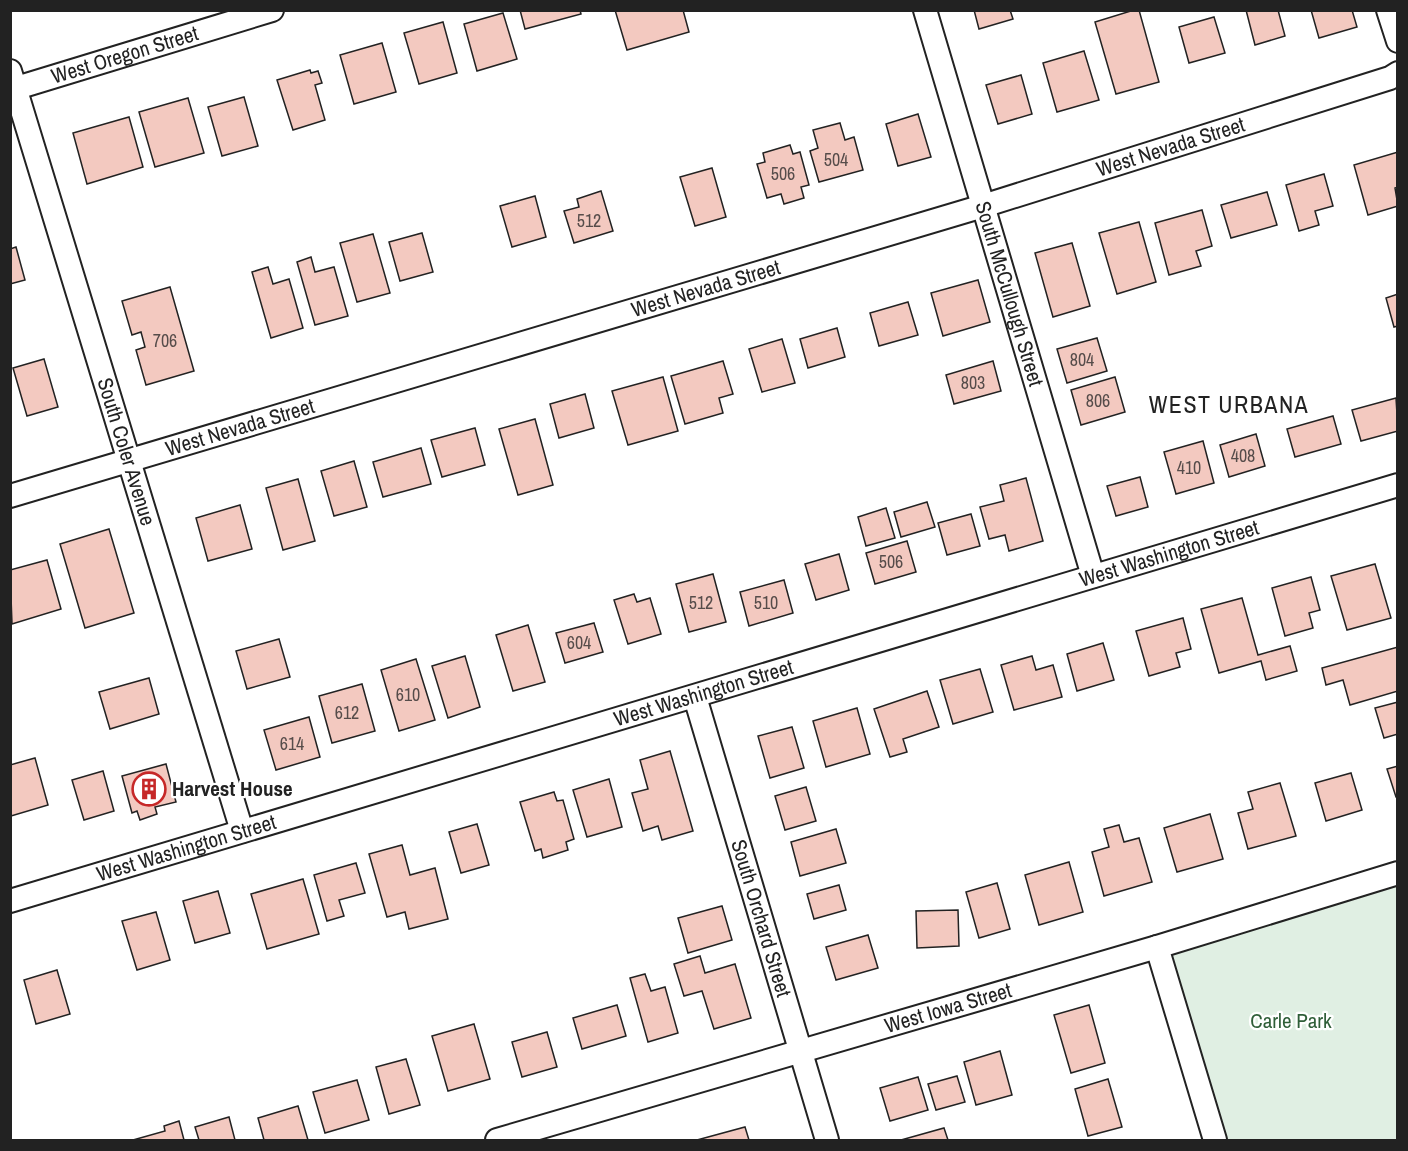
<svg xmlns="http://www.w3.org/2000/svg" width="1408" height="1151" font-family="'Archivo Narrow',sans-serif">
  <rect width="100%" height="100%" fill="#fff"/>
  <polygon fill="#e0efe3" stroke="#6f6f6f" stroke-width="1.5" points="1397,879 1397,1140 1215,1140 1157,947"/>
  <g fill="#f3c9c0" stroke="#222" stroke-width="1.5">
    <polygon points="520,10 580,10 581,14 525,29"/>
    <polygon points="615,10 683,10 689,32 627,50"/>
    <polygon points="974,10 1010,10 1013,19 979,29"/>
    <polygon points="1134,10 1139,10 1159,82 1116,94 1095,22"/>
    <polygon points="1246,10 1278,10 1285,36 1255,45"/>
    <polygon points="1311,10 1352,10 1357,27 1319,38"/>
    <polygon points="503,13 517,59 477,71 464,24"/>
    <polygon points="1214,17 1225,53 1189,63 1179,27"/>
    <polygon points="443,22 457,73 419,84 404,33"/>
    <polygon points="382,43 396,92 354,104 340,55"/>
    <polygon points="1084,51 1099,100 1057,112 1043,63"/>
    <polygon points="310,70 311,73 318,71 322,83 315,85 325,120 293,130 277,80"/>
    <polygon points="1021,75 1032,114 998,124 986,85"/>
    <polygon points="244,97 258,146 222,156 208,107"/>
    <polygon points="188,98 204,153 155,167 139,112"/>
    <polygon points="918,114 931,157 898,166 886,124"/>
    <polygon points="129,117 143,167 87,184 73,133"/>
    <polygon points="840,123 845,140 854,137 863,170 819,182 810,151 818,148 813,130"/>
    <polygon points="790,145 793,154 800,152 809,185 801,187 804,198 784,204 781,194 767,198 757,164 765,162 763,153"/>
    <polygon points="1398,152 1398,187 1395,188 1398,206 1368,215 1354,165"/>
    <polygon points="712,168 726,217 695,226 680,177"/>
    <polygon points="1324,174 1333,206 1315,211 1319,225 1299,231 1286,185"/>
    <polygon points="601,191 613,231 574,243 564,211 579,207 577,199"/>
    <polygon points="1267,192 1277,225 1231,238 1221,205"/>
    <polygon points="535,196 546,237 512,247 500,206"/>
    <polygon points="1202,210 1212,246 1196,251 1201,266 1169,275 1155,223"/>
    <polygon points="1139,222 1156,282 1117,294 1099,233"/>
    <polygon points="422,233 433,272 400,281 389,242"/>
    <polygon points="373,234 390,293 357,302 340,243"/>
    <polygon points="1072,243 1090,306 1053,317 1035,253"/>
    <polygon points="16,247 25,280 10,284 10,249"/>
    <polygon points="311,257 315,272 334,267 348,316 315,325 297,262"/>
    <polygon points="268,267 273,284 289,279 303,328 271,338 252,272"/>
    <polygon points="978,280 990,322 943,336 931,293"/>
    <polygon points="170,287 194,371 146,385 136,350 145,347 141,332 132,335 122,301"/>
    <polygon points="1398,294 1398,326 1394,327 1386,298"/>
    <polygon points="908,302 918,335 879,346 870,313"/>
    <polygon points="837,328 845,357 808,368 800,339"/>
    <polygon points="1097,338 1107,371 1067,383 1057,349"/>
    <polygon points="782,339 795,383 762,392 749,349"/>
    <polygon points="44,359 58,407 27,416 13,368"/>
    <polygon points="723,361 733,394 719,398 723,413 685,424 671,376"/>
    <polygon points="993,361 1001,391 954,404 946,375"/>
    <polygon points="663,377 678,431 628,445 612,391"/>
    <polygon points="1115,377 1125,412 1081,425 1071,390"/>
    <polygon points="585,394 594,428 559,438 550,404"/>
    <polygon points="1396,398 1398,431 1361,441 1352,410"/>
    <polygon points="1333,416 1341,444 1295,457 1287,429"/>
    <polygon points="535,419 553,485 518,495 499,429"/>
    <polygon points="475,428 485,465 442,477 431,440"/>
    <polygon points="1256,434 1265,466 1229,477 1220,445"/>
    <polygon points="1203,441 1214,483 1176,494 1164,452"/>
    <polygon points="421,448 431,484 383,497 373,462"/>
    <polygon points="354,461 367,507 334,516 321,471"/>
    <polygon points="1140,477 1148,507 1116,516 1107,486"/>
    <polygon points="1026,478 1043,541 1009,551 1005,535 989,539 980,507 1004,501 1000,485"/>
    <polygon points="298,479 315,541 283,550 266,488"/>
    <polygon points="927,502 935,527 901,537 894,512"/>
    <polygon points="240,505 252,549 208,561 196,518"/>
    <polygon points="886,508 895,538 866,546 858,517"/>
    <polygon points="971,514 980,546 947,555 938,523"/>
    <polygon points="109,529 134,613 85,628 60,544"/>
    <polygon points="907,541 916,572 875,584 866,553"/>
    <polygon points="839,554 849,590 816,600 805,564"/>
    <polygon points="47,560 61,609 12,624 10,570"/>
    <polygon points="1375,564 1391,618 1347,630 1331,576"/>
    <polygon points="713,574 726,622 689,632 676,584"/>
    <polygon points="1311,577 1320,610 1309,613 1313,628 1285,636 1272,588"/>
    <polygon points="784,580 793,613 749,626 740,592"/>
    <polygon points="634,594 637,602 650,598 661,634 628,644 614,600"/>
    <polygon points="1242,598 1258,655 1290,646 1297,671 1266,680 1261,661 1219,673 1201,609"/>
    <polygon points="1183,618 1191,649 1176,653 1180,667 1149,676 1136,631"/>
    <polygon points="594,623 603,652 565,663 556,633"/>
    <polygon points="528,625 545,682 513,691 496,635"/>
    <polygon points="279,639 290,677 247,689 236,651"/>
    <polygon points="1103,643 1114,680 1077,691 1067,654"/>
    <polygon points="1398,647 1398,691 1350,705 1343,680 1326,685 1322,668"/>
    <polygon points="465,656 480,707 448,718 432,666"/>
    <polygon points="1032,656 1036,670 1053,665 1062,697 1014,710 1001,665"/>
    <polygon points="416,659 435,720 399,731 381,670"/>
    <polygon points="980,669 993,712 953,724 940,680"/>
    <polygon points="149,678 159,714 110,729 99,692"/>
    <polygon points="362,684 375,731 332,743 319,696"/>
    <polygon points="927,691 939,727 903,739 907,752 890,757 874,709"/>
    <polygon points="1398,702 1398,734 1384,738 1375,708"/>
    <polygon points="857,708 870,754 826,767 813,721"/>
    <polygon points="309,717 320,757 276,770 264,730"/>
    <polygon points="792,727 804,768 770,778 758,736"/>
    <polygon points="670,751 693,831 662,840 658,826 643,831 632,793 648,789 640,760"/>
    <polygon points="35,758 48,805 11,816 10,765"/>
    <polygon points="166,764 176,802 155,807 157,814 140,820 137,811 132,813 122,776"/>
    <polygon points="1398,766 1398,797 1396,797 1387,769"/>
    <polygon points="103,771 114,811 84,820 72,780"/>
    <polygon points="1351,773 1362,810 1326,821 1315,783"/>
    <polygon points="609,779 622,827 587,837 573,790"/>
    <polygon points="1280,783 1296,836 1248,849 1238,813 1253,809 1248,792"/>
    <polygon points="806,787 816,821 785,830 775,796"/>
    <polygon points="554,792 557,801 563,800 574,839 566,842 568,850 543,858 541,849 535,851 520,802"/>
    <polygon points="1210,814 1223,859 1177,872 1164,828"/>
    <polygon points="477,824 489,865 461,873 449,832"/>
    <polygon points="1119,825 1124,842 1139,838 1152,882 1104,896 1092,852 1109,847 1104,829"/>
    <polygon points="836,829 846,863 800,876 791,842"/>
    <polygon points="402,845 410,875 435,868 448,919 409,929 405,912 387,917 369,854"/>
    <polygon points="1069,862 1083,912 1039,925 1025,875"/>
    <polygon points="356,863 365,893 339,900 344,916 327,921 314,875"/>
    <polygon points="303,879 319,934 267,949 251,894"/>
    <polygon points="997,883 1010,929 979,938 966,892"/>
    <polygon points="839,885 846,910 814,919 807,894"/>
    <polygon points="218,891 230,933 195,943 183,901"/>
    <polygon points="722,906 732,940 688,953 678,918"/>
    <polygon points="958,910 959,946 917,948 916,911"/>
    <polygon points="156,912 170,960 137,970 122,921"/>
    <polygon points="868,935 878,968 836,980 826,947"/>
    <polygon points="700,956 705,973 735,964 751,1018 714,1029 702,991 684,996 674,964"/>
    <polygon points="57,970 70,1014 36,1024 24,980"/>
    <polygon points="645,974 651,991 665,987 678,1033 648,1042 630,978"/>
    <polygon points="617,1005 626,1036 582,1049 573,1018"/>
    <polygon points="1089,1005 1105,1063 1071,1073 1054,1015"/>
    <polygon points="474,1024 490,1079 448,1091 432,1036"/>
    <polygon points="547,1032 557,1067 522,1077 512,1042"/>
    <polygon points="1000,1051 1012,1095 976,1105 964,1062"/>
    <polygon points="406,1059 420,1105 389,1114 376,1067"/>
    <polygon points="957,1076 965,1102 936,1110 928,1084"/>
    <polygon points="918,1077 928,1110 890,1121 880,1088"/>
    <polygon points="1108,1079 1122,1127 1088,1136 1075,1089"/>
    <polygon points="357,1080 369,1120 325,1133 313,1092"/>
    <polygon points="298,1106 308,1140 264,1140 258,1118"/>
    <polygon points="229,1117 235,1140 199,1140 195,1127"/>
    <polygon points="179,1121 184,1140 133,1140 165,1131 164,1126"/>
    <polygon points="745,1127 749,1140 697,1140"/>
    <polygon points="944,1128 948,1140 901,1140"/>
  </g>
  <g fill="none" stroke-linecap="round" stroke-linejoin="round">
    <defs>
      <g id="minor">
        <path id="s1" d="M925 10 1093 576"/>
        <polyline points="1388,10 1398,41"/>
        <path id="s2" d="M10 71 242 831"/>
        <path id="s3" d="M10 90 272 10"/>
        <path id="s4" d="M10 496 983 206 1390 78 1398 73"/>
        <path id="s5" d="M695 697 827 1140"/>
        <path id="s6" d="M10 901 1398 485"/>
        <polyline points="1157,947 1215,1140"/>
        <path id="s7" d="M497 1140 1157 947 1398 873"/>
      </g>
    </defs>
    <use href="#minor" stroke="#222" stroke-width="26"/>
    <use href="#minor" stroke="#fff" stroke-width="22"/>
  </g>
  <defs>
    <symbol id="building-ring" viewBox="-11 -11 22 22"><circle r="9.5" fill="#fff" stroke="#c62828" stroke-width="1.5"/><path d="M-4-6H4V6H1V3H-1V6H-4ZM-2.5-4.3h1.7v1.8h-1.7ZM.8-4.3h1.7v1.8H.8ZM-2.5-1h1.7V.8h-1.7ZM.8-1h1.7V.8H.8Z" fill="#c62828"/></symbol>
  </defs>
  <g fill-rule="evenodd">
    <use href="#building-ring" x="130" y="770" width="38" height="38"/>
  </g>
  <g text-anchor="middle" stroke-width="4.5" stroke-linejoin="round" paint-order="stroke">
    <g font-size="18" fill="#564c4a">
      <text x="836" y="166">504</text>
      <text x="783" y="180">506</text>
      <text x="589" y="227">512</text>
      <text x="165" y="347">706</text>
      <text x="1082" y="366">804</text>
      <text x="973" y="389">803</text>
      <text x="1098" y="407">806</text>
      <text x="1243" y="462">408</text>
      <text x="1189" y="474">410</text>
      <text x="891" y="568">506</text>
      <text x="701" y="609">512</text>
      <text x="766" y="609">510</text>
      <text x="579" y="649">604</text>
      <text x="408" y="701">610</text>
      <text x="347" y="719">612</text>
      <text x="292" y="750">614</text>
    </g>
    <g font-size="21" fill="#222" stroke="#fff">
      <text dy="7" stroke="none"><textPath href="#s3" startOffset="120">West Oregon Street</textPath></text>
      <text dy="7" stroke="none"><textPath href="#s4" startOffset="1212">West Nevada Street</textPath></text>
      <text dy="7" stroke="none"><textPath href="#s4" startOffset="726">West Nevada Street</textPath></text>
      <text dy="7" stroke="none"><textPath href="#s1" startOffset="296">South McCullough Street</textPath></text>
      <text dy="7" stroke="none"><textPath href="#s4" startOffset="240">West Nevada Street</textPath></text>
      <text dy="7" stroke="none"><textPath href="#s2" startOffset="398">South Coler Avenue</textPath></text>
      <text dy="7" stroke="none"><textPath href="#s6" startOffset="1210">West Washington Street</textPath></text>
      <text dy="7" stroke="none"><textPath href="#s6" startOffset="724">West Washington Street</textPath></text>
      <text dy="7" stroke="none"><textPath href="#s6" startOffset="184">West Washington Street</textPath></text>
      <text dy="7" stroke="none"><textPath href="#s5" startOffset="231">South Orchard Street</textPath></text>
      <text dy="7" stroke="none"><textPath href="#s7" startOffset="470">West Iowa Street</textPath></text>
    </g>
    <g font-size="21" font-weight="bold" fill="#222" stroke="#fff" text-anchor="start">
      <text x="172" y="796">Harvest House</text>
    </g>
    <g font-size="21" fill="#2f5e38" stroke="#fff">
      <text x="1291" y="1028">Carle Park</text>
    </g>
    <g font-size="24" letter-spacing="1.5" fill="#222" stroke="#fff">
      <text x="1229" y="413">WEST URBANA</text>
    </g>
  </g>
  <rect width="1408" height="1151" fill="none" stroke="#222222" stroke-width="24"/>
</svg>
